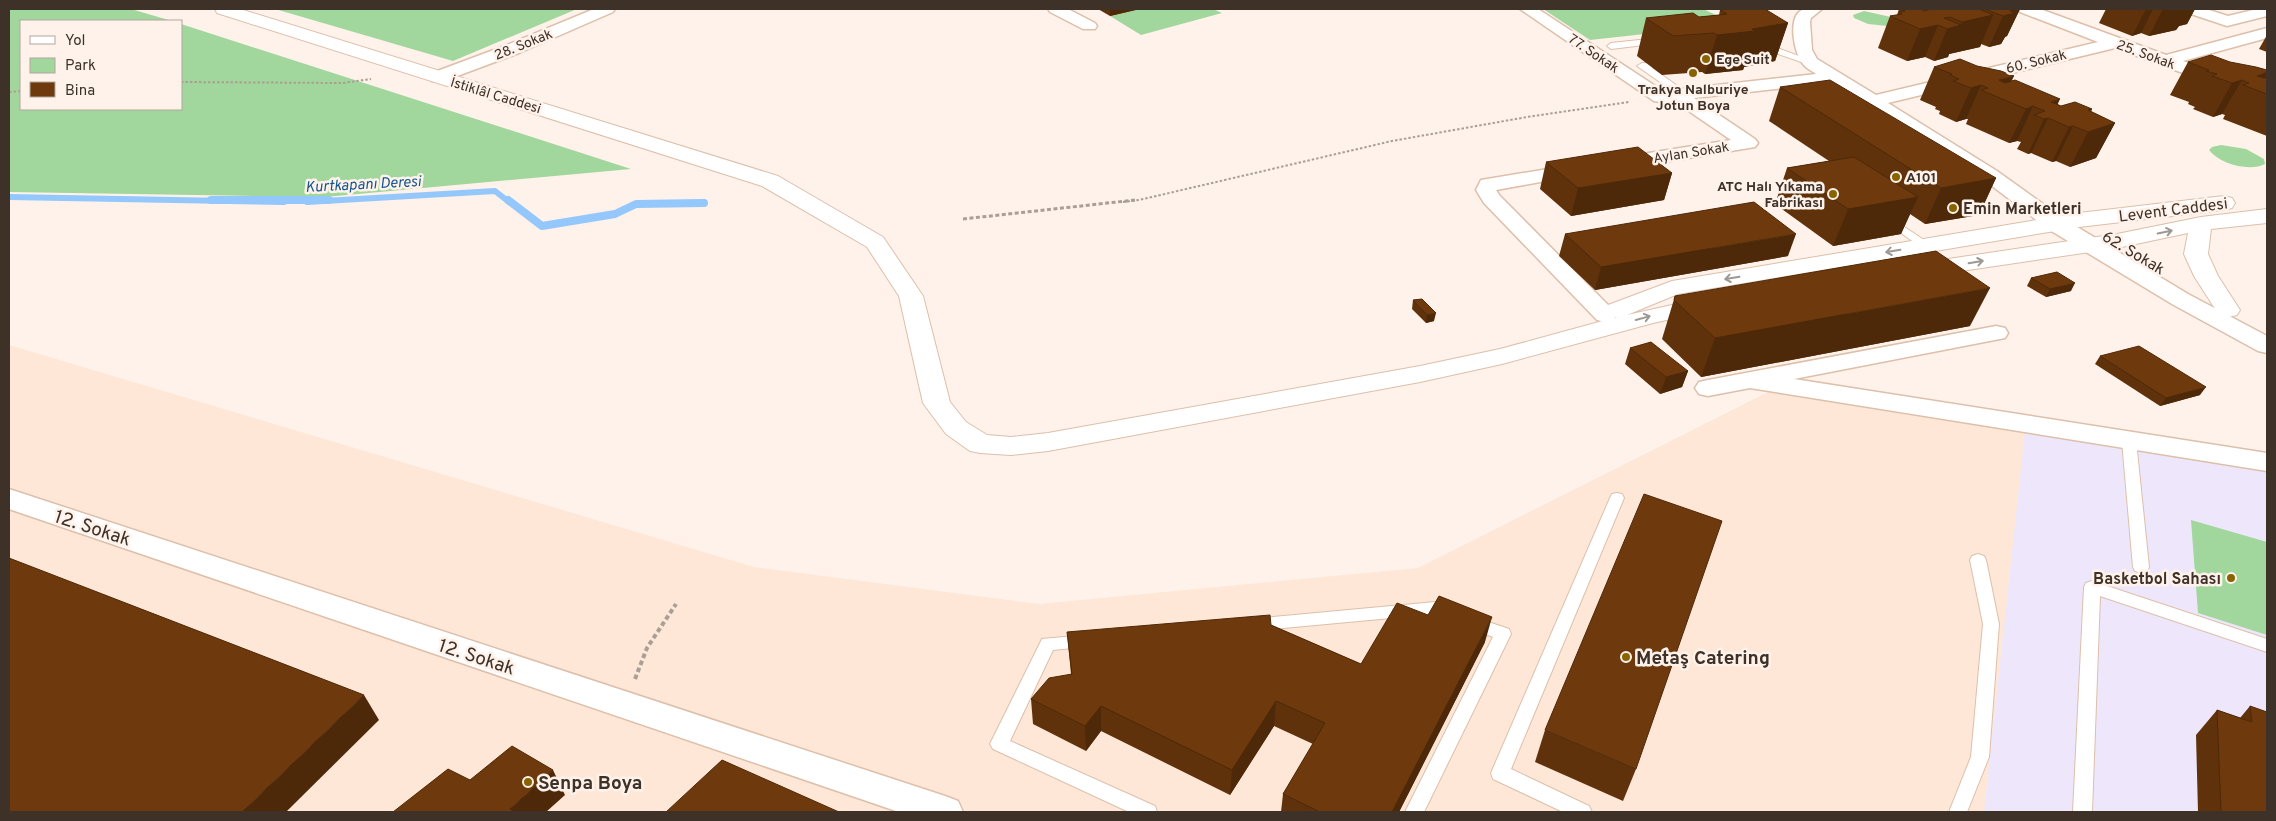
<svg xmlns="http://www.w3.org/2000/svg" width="2276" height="821" font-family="Overpass,sans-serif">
  <rect width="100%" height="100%" fill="#fff2ea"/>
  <polygon fill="#fee7d7" points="9,345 754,567 1039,604 1418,568 1770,391 2267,469 2267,812 9,812"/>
  <polygon fill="#eee7fc" points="2025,431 2267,469 2267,812 1984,812"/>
  <g fill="#a1d79c">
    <polygon points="9,9 131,9 172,21 21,21 21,109 181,109 181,24 631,169 325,197 9,192"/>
    <polygon points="275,9 577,9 453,61"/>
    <polygon points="1140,9 1213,9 1222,13 1141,35 1110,16"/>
    <polygon points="1543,9 1703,9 1736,24 1590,40"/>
    <polygon points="1864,11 1891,17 1887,26 1868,24 1854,18 1853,15"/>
    <path d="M2221 145 2246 149 2264 159 2265 164C2249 172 2220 164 2209 150L2212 147Z"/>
    <polygon points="2191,520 2267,542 2267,635 2198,613"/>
  </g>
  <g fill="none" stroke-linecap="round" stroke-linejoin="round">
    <g stroke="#94c7fb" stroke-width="6">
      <polyline points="9,197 284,202"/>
      <polyline points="307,202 495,191 509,202"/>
    </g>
    <g stroke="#94c7fb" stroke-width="8">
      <polyline points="211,200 329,200"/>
      <polyline points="508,200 542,226 615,214 636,204 704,203"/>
    </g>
    <defs>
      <g id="lane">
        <polygon points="1658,38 1662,41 1661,43 1611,49 1607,46 1611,43"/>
        <polygon points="1758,43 1764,43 1815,62 1810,65 1758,47"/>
        <polygon points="1650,63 1655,66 1652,68 1686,92 1686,96 1680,96 1637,66 1642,63"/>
        <polygon points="1888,216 1930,244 1932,246 1930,248 1922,248 1884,221 1882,219 1884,217"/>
        <polygon points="2129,436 2134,438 2136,441 2149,567 2147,571 2141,573 2135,571 2133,567 2122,441 2124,438"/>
        <polygon points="1617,493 1622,494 1624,498 1511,769 1589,806 1592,812 1563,812 1493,779 1491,773 1610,498 1612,494"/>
        <polygon points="1978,554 1984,556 1986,560 1999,624 1989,757 1967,812 1949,812 1971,757 1983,624 1970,560 1972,556"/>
        <polygon points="2092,581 2267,639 2267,652 2100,596 2092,812 2073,812 2084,587 2086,583"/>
        <polygon points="1435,602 1454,609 1456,613 1454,617 1448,619 1434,614 1252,631 1246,629 1244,625 1246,621 1252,619"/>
        <polygon points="1471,616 1509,629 1511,634 1424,812 1405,812 1493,637 1465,626 1463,622 1465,618"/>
        <polygon points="1086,635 1092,636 1094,641 1092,646 1053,650 1010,741 1155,806 1157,812 1129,812 993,749 990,744 1042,639"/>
      </g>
      <g id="street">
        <polygon points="594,9 615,9 613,12 519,53 444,81 432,81 429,77 432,73 507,45"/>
        <polygon points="1048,9 1068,9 1095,23 1097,26 1095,29 1083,29 1050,12"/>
        <path d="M1520 9H1538L1663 91 1816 74C1812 71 1806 68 1803 64 1794 54 1787 17 1802 10 1807 7 1816 9 1822 9L1811 18 1810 22 1812 50 1817 59 1876 95 2098 42 2020 12 2018 9H2040L2166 55 2267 28V38L2183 61 2267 93V104L2115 48 1888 103 1997 171 2064 219 2188 294 2267 336V353L2258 351 2172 304 2048 229 1983 179 1830 83 1694 98 1755 139 1758 143 1755 147 1617 170 1610 168 1607 164 1610 160 1617 158 1731 140 1674 101 1660 102 1654 101Z"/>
        <polygon points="2183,9 2206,9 2228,16 2257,9 2267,9 2267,16 2227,26 2185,12"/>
        <polygon points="1578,164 1585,166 1588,170 1585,174 1496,190 1500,196 1613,310 1617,315 1613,320 1605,322 1597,320 1484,203 1476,190 1481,180"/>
        <polygon points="1996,326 2005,328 2008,333 2005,338 1794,379 2267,453 2267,471 1750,388 1708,396 1699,394 1695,388 1699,382 1708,380"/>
        <polygon points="9,489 945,796 958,801 963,812 899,812 9,509"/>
      </g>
      <g id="secondary">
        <polygon points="215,9 240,9 778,176 883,237 923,296 950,402 966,422 987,435 1011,437 1048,433 1420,366 1500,349 1617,317 1608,315 1605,310 1608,305 1672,281 2079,213 2224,196 2232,198 2235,203 2232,208 2224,210 2079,227 1678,294 1627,315 1708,297 1717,299 1720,304 1717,309 1653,323 1502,364 1420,382 1048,451 1011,455 980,453 970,451 946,434 923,403 899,296 867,247 762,186 217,13"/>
        <polygon points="2267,209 2267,223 2211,229 2208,254 2218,276 2240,310 2237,315 2228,317 2219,315 2194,276 2184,254 2188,233 2117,248 1921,277 1913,275 1909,270 1913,265 1921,263 2117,234 2201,217"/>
      </g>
    </defs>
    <use href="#lane" stroke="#ddbfaa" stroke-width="2"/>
    <use href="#street" stroke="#ddbfaa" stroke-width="3"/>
    <use href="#secondary" stroke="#ddbfaa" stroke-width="2"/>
    <g stroke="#aa9e95" stroke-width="2" stroke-dasharray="2.5 2" stroke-linecap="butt">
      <polyline points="181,82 343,83 371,79"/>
      <polyline points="9,92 21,91"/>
      <polyline points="1123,202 1139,200 1392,141 1527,117 1629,102"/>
    </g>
    <polyline stroke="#aa9e95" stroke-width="3" stroke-dasharray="4 2.5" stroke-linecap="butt" points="963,219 1135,200"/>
    <polyline stroke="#aa9e95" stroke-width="4" stroke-dasharray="4.5 3" stroke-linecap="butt" points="635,679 647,648 676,604"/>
    <use href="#lane" fill="#fff" fill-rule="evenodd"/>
    <use href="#street" fill="#fff" fill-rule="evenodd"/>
    <use href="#secondary" fill="#fff" fill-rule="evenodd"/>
  </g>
  <g fill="#5f320b">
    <polygon points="1098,9 1140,9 1110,16"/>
    <polygon points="1899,9 2020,9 2007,36 2005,37 2001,44 1989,47 1981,44 1980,47 1949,54 1948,57 1934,61 1925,57 1907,61 1878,48 1890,16 1897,15"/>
    <polygon points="2106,9 2195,9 2187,24 2179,26 2176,30 2149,36 2141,33 2132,36 2099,23"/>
    <polygon points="1720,10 1788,23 1775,61 1744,67 1743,70 1705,74 1702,72 1662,75 1637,56 1646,18 1699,17 1719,15"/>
    <polygon points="2267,35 2267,52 2259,49"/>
    <polygon points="2188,62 2267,77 2267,136 2223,119 2225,115 2222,114 2213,117 2193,109 2195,107 2188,104 2189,102 2170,95"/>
    <polygon points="1934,67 2011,81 2061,106 2092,109 2091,112 2115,123 2096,158 2070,167 2056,161 2052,162 2031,153 2028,154 2017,149 2021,142 2017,141 2009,143 1966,124 1968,119 1966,119 1956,122 1939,114 1940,111 1935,109 1936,107 1920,100"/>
    <polygon points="1780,87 1996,178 1979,215 1925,224 1910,214 1901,234 1833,246 1775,204 1787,168 1829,161 1769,121"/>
    <polygon points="1546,162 1672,173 1664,200 1571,216 1540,189"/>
    <polygon points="1565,234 1788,256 1595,290 1559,256"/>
    <polygon points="2031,278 2071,291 2046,297 2027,286"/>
    <polygon points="1675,296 1970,326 1701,377 1662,339"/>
    <polygon points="1413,300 1434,321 1426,323 1412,309"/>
    <polygon points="1630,348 1688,371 1682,387 1660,394 1625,364"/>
    <polygon points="2100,356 2200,395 2160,406 2095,364"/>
    <polygon points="1271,625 1361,664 1485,642 1399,812 1281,812 1283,794 1313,744 1274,726 1230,795 1101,731 1086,751 1033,724 1031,699 1071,674 1067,632"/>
    <polygon points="2250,706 2267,812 2198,812 2196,735 2217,710 2240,718"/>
    <polygon points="1545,730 1636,769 1623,801 1535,762"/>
  </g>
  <g fill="#4d2909">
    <polygon points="1110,9 1140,9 1110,16"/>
    <polygon points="1979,9 1984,9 1980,18 1993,15 1980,47 1949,54 1948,57 1934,61 1947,29 1961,25 1962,22"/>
    <polygon points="2011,9 2020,9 2007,36 2005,37 2001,44 1989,47 2003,16"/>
    <polygon points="2146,9 2153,9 2141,33 2132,36"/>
    <polygon points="2163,9 2195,9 2187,24 2179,26 2176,30 2149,36"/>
    <polygon points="1788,23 1775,61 1744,67 1743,70 1705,74 1717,35"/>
    <polygon points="1938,25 1925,57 1907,61 1920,29"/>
    <polygon points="2267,72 2267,77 2259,91 2257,76"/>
    <polygon points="2014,76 2003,99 1999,80"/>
    <polygon points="2242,80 2222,114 2213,117 2232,83"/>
    <polygon points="1981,85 1966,119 1956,122 1971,88"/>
    <polygon points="2060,99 2051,119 2048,118 2031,153 2028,154 2044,119 2051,102"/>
    <polygon points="2033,106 2017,141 2009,143 2026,109"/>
    <polygon points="2115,123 2096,158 2070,167 2088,132"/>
    <polygon points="2073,126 2056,161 2052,162 2069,127"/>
    <polygon points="1672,173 1664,200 1571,216 1578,188"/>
    <polygon points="1996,178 1979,215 1925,224 1941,188"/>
    <polygon points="1918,197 1901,234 1833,246 1848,209"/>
    <polygon points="1796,234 1788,256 1595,290 1601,267"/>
    <polygon points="2075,283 2071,291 2046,297 2050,289"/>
    <polygon points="1990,288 1970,326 1701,377 1715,338"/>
    <polygon points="1436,313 1434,321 1426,323 1427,315"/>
    <polygon points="1688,371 1682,387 1660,394 1666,377"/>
    <polygon points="2206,387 2200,395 2160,406 2166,398"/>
    <polygon points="1492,617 1485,642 1399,812 1392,812"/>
    <polygon points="364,695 379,720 286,812 242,812"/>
    <polygon points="1276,701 1274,726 1230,795 1232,770"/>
    <polygon points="1101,706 1101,731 1086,751 1085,726"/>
    <polygon points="553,770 565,795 546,812 512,812 510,809"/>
  </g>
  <g fill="#6e3a0d" stroke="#4d2909">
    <polygon points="1732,9 1765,9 1788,23 1752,29 1755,31 1717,35 1714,33 1673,36 1646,18 1693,13 1699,17 1719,15 1727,14 1720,10"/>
    <polygon points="1901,9 1920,9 1925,11 1931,9 1929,9 1982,9 1979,9 1993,15 1962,22 1950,17 1944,18 1961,25 1947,29 1938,25 1920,29 1890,16 1902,14 1899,12 1905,11"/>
    <polygon points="1985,9 2016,9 2010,11 2015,13 2003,16"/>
    <polygon points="2211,55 2230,62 2256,67 2267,70 2267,72 2257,76 2264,78 2267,77 2267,94 2243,85 2249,83 2242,80 2232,83 2212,76 2217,74 2206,71 2209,70 2188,62"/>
    <polygon points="1960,59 1977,66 2001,71 2014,76 1999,80 2005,83 2015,80 2060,99 2051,102 2061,106 2075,102 2092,109 2088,110 2115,123 2088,132 2073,126 2069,127 2048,118 2044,119 2034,115 2045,111 2033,106 2026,109 1981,90 1988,88 1981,85 1971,88 1953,81 1959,79 1950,75 1952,74 1934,67"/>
    <polygon points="1830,80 1996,178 1941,188 1780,87"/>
    <polygon points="1638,147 1672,173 1578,188 1546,162"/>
    <polygon points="1854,157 1918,197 1848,209 1787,168"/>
    <polygon points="1754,202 1796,234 1601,267 1565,234"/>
    <polygon points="1936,251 1990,288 1715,338 1674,300 1675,296"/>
    <polygon points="2057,272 2075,283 2050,289 2031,278"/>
    <polygon points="1422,299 1436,313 1427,315 1413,300"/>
    <polygon points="1651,342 1688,371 1666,377 1630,348"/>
    <polygon points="2139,346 2206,387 2166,398 2100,356"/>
    <polygon points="1644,494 1722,521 1636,769 1545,730"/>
    <polygon points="9,558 364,695 242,812 9,812"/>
    <polygon points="1439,596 1492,617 1392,812 1320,812 1283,794 1325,723 1276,701 1232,770 1101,706 1085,726 1031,699 1049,678 1072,674 1067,632 1270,615 1271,625 1361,664 1397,603 1428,615"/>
    <polygon points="2250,706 2267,712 2267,812 2221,812 2217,710 2252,722"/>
    <polygon points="512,746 553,770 510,809 514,812 393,812 448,769 470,780"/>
    <polygon points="722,760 839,812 666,812"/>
  </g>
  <defs><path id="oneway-shaft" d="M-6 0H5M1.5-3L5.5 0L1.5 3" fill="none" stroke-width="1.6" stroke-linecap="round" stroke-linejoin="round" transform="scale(1.25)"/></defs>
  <g stroke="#9e9894">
    <use href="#oneway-shaft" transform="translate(2165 232) rotate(-12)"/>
    <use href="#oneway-shaft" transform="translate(1893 251) rotate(171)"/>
    <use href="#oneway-shaft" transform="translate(1976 262) rotate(-9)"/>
    <use href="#oneway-shaft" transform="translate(1732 278) rotate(171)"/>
    <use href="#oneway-shaft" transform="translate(1643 318) rotate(-15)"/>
  </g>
  <g fill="#896300" stroke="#fff2ea" stroke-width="2">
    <circle cx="1706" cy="59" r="5"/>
    <circle cx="1693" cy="73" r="5"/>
    <circle cx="1896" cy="177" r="5"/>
    <circle cx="1833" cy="194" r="5"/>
    <circle cx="1953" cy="208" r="5"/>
    <circle cx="2231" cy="578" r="5"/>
    <circle cx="1626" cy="657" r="5"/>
    <circle cx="528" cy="782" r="5"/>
  </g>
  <g text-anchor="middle" stroke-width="5" stroke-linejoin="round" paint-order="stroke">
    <g font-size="14" fill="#3d3128" stroke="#fff2ea">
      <text transform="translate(523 44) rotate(-22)" y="5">28. Sokak</text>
      <text transform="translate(1594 53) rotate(34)" y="5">77. Sokak</text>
      <text transform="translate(2146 54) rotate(20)" y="5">25. Sokak</text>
      <text transform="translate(2036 61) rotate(-14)" y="5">60. Sokak</text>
      <text transform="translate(496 95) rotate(17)" y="5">İstiklâl Caddesi</text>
      <text transform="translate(1691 152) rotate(-9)" y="5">Aylan Sokak</text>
    </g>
    <g font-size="14" font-weight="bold" fill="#3d3128" stroke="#fff2ea" text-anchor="start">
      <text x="1716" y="64">Ege Suit</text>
      <text x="1693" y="94" text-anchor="middle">Trakya Nalburiye<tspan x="1693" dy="16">Jotun Boya</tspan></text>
      <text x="1906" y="182">A101</text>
      <text x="1823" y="191" text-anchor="end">ATC Halı Yıkama<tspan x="1823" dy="16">Fabrikası</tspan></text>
    </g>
    <g font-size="15" font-style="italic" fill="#115690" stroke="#fff2ea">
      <text transform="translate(363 184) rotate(-3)" y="5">Kurtkapanı Deresi</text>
    </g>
    <g font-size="16" font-weight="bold" fill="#3d3128" stroke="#fff2ea" text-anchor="start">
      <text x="1963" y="214">Emin Marketleri</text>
      <text x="2221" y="584" text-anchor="end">Basketbol Sahası</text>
    </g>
    <g font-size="16" fill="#3d3128" stroke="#fff2ea">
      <text transform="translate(2173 209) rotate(-7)" y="6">Levent Caddesi</text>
      <text transform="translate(2134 252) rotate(31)" y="6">62. Sokak</text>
    </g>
    <g font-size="19" fill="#3d3128" stroke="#fff2ea">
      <text transform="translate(93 527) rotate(18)" y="7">12. Sokak</text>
      <text transform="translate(477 656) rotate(18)" y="7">12. Sokak</text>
    </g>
    <g font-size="19" font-weight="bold" fill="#3d3128" stroke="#fff2ea" text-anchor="start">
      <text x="1636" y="664">Metaş Catering</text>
      <text x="538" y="789">Senpa Boya</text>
    </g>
  </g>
  <rect width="2276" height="821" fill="none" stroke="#3d3128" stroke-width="20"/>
  <rect x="20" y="20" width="162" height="90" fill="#fff2ea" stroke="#b1a59c"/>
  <rect x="30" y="36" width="25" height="8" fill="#ffffff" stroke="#b1a59c"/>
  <text x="65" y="45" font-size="15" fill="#3d3128">Yol</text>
  <rect x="30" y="58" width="25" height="15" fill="#a1d79c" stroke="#b1a59c"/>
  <text x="65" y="70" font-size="15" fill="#3d3128">Park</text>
  <rect x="30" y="82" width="25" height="15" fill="#6e3a0d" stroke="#b1a59c"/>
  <text x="65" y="95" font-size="15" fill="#3d3128">Bina</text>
</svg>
